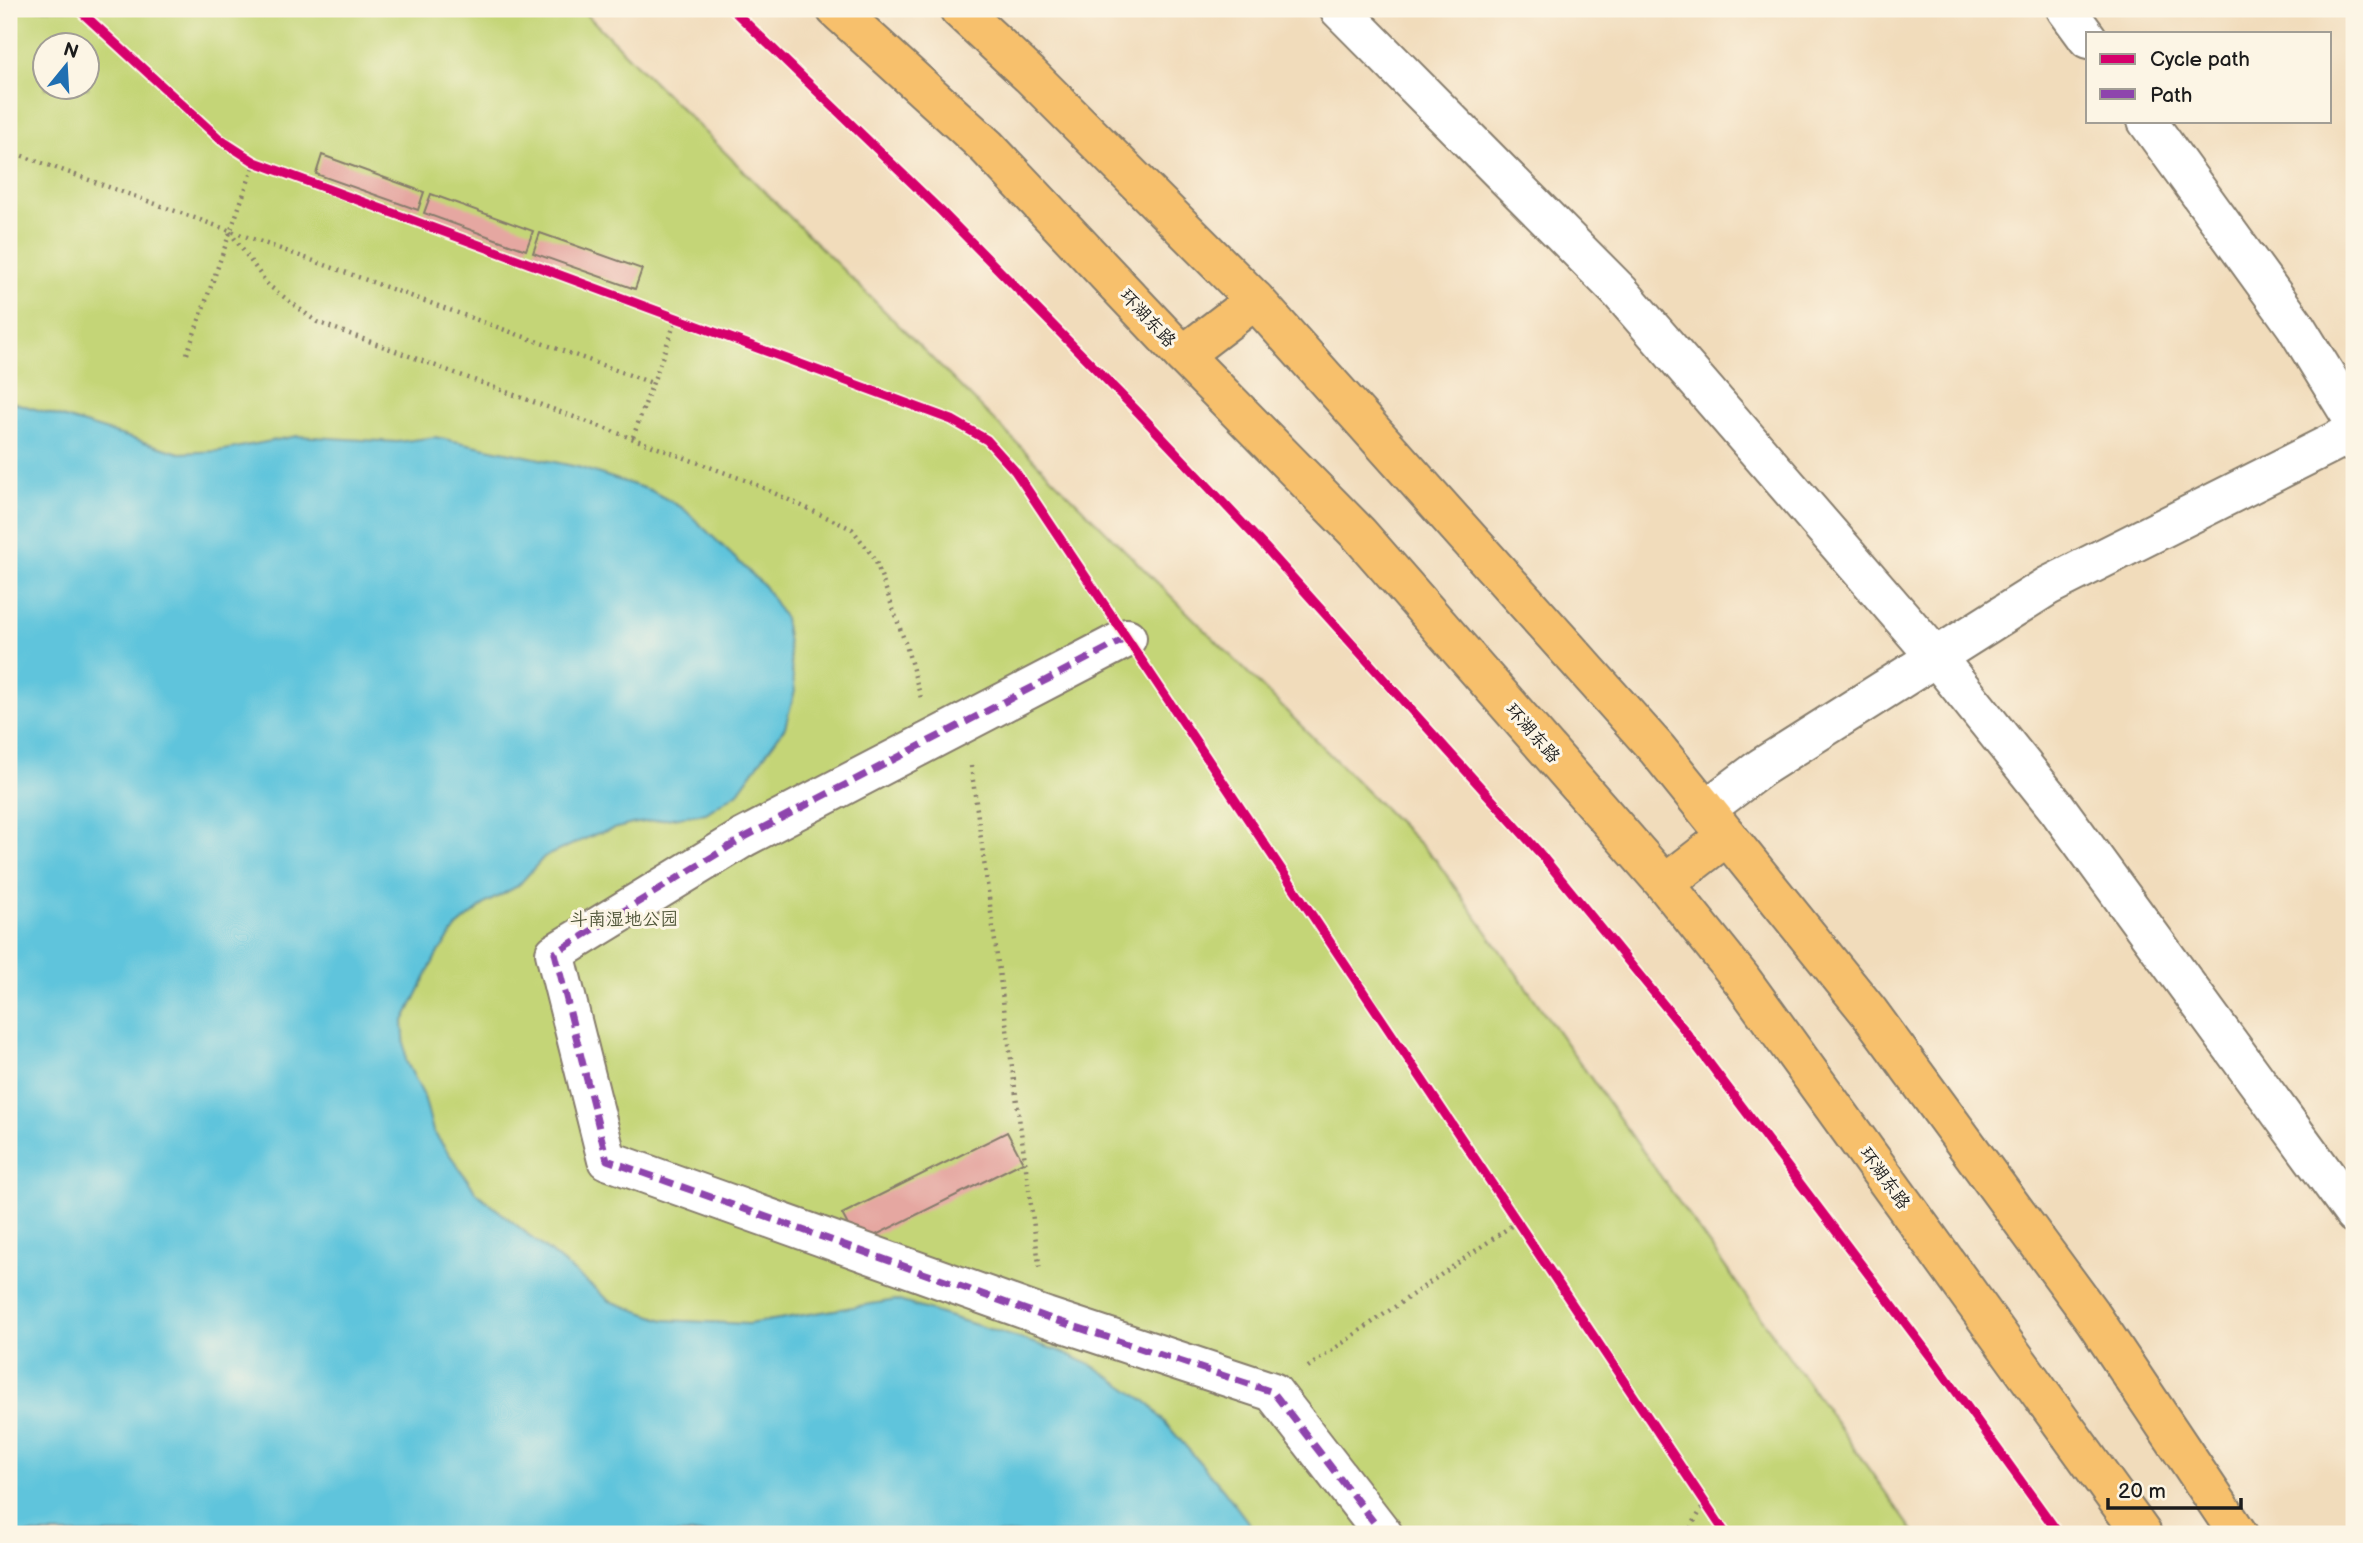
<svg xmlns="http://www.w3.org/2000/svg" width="2363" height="1543" font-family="'Balsamiq Sans','LXGW WenKai TC',sans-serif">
  <rect width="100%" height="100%" fill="#fcf5e5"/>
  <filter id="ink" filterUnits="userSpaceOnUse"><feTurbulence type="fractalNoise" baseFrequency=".0143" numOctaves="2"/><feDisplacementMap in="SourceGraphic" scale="14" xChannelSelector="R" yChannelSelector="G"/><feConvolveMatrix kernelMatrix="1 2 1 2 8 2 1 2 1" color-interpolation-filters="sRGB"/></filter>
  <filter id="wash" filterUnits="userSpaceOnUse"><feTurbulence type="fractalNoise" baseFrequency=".00686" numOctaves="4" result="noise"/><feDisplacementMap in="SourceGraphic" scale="28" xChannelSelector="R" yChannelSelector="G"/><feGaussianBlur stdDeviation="1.57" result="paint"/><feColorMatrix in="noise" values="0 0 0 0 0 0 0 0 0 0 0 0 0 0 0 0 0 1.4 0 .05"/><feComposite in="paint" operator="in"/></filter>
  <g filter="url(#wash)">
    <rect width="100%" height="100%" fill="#f1dcbb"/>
    <path fill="#c4d577" stroke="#70784a" stroke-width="2" fill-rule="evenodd" d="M9 9H581L1435 859 1915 1534H9ZM46 46H88V88H46Z"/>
    <polygon fill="#5ec4dc" stroke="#3d707c" stroke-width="2" points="9,401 180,453 219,451 297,436 397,442 435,437 578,467 650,490 683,508 764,586 784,617 795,691 785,727 738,792 706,813 632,824 596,834 544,857 518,886 486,903 457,927 436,956 403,1023 406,1061 424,1096 433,1131 477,1193 610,1301 664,1320 748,1324 896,1300 1063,1352 1097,1368 1147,1402 1223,1489 1257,1534 9,1534"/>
    <g id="blocks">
      <g fill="#e5a7a1">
        <polygon points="322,155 424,192 418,210 316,174"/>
        <polygon points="431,194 533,231 526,250 424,213"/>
        <polygon points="540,233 642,269 635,289 533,253"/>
        <polygon points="1007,1132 1023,1162 858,1244 842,1214"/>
      </g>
    </g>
  </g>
  <g filter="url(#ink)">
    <use href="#blocks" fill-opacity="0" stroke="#867c6c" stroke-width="2"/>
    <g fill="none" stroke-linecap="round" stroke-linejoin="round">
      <defs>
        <g id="minor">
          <polyline points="1339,9 1620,292 1936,657 2057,808 2354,1214"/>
          <polyline points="2066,9 2088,39"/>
          <polyline points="2147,121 2295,325 2354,421"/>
          <polyline points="1127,638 743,838 555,953 607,1160 1046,1317 1273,1392 1383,1534"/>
          <polyline points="1706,809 1762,767 2048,586 2354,432"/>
        </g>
        <g id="major">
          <polyline points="836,9 987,147 1183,355 1359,534 1665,884 1742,980 2142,1534"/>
          <polyline points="959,9 1030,75 1255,300 1657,749 1869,1012 2094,1319 2238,1534"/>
          <polyline points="1183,355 1255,300"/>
          <polyline points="1665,884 1727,836"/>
        </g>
      </defs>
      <use href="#minor" stroke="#867c6c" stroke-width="42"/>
      <use href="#major" stroke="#867c6c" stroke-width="42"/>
      <g stroke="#867c6c" stroke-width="4.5" stroke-dasharray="2 5" stroke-linecap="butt">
        <polyline points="9,151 652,383"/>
        <polyline points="230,232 268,285 317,322 750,482 852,529 875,559 906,645 921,698"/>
        <polyline points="187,354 255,162"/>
        <polyline points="633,437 677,317"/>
        <polyline points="971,766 1040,1271"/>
        <polyline points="1308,1367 1517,1222"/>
        <polyline points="1687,1534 1705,1503"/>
      </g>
      <use href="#minor" stroke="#fff" stroke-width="38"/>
      <use href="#major" stroke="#f7c06c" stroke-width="38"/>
      <polyline stroke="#8e44ad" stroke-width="7" stroke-dasharray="14 7" stroke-linecap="butt" points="1127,638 743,838 555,953 607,1160 1046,1317 1273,1392 1383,1534"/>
      <defs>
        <g id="cycleway">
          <polyline points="78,9 221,140 255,162 952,420 987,440 1015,471 1726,1534"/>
          <polyline points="732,9 941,211 1136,410 1265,547 1538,851 1682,1027 1937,1365 2059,1534"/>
        </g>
      </defs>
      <use href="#cycleway" stroke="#fcf5e5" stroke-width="13"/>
      <use href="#cycleway" stroke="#d6006c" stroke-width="9"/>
    </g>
  </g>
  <g text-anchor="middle" stroke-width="6" stroke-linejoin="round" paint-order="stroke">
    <g font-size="18" fill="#1c1c1c" stroke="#fcf5e5">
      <text transform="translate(1148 318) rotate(47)" y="6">环湖东路</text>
      <text transform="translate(1533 733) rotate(49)" y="6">环湖东路</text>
      <text transform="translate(1885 1178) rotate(54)" y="6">环湖东路</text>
    </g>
    <g font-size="18" fill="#4e5437" stroke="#fcf5e5">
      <text x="624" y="925">斗南湿地公园</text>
    </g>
  </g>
  <rect width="2363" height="1543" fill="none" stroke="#fcf5e5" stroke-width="35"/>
  <rect x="2086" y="32" width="245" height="91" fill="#fcf5e5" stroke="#a29e95" stroke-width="2"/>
  <rect x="2100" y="54" width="35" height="10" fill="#d6006c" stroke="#a29e95" stroke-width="2"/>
  <text x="2150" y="66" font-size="21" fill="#1c1c1c">Cycle path</text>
  <rect x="2100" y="89" width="35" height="10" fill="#8e44ad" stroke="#a29e95" stroke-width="2"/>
  <text x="2150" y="102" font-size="21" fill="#1c1c1c">Path</text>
  <g transform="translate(66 66) rotate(18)"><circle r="33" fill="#fcf5e5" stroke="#a29e95" stroke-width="2"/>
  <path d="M0-5L12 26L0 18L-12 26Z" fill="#1f6fb2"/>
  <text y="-10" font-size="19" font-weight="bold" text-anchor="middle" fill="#1c1c1c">N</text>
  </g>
  <path d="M2108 1498v10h133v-10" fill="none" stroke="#1c1c1c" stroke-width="3.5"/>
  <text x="2118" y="1498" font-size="21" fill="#1c1c1c" stroke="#fcf5e5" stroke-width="5" paint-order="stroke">20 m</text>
</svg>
